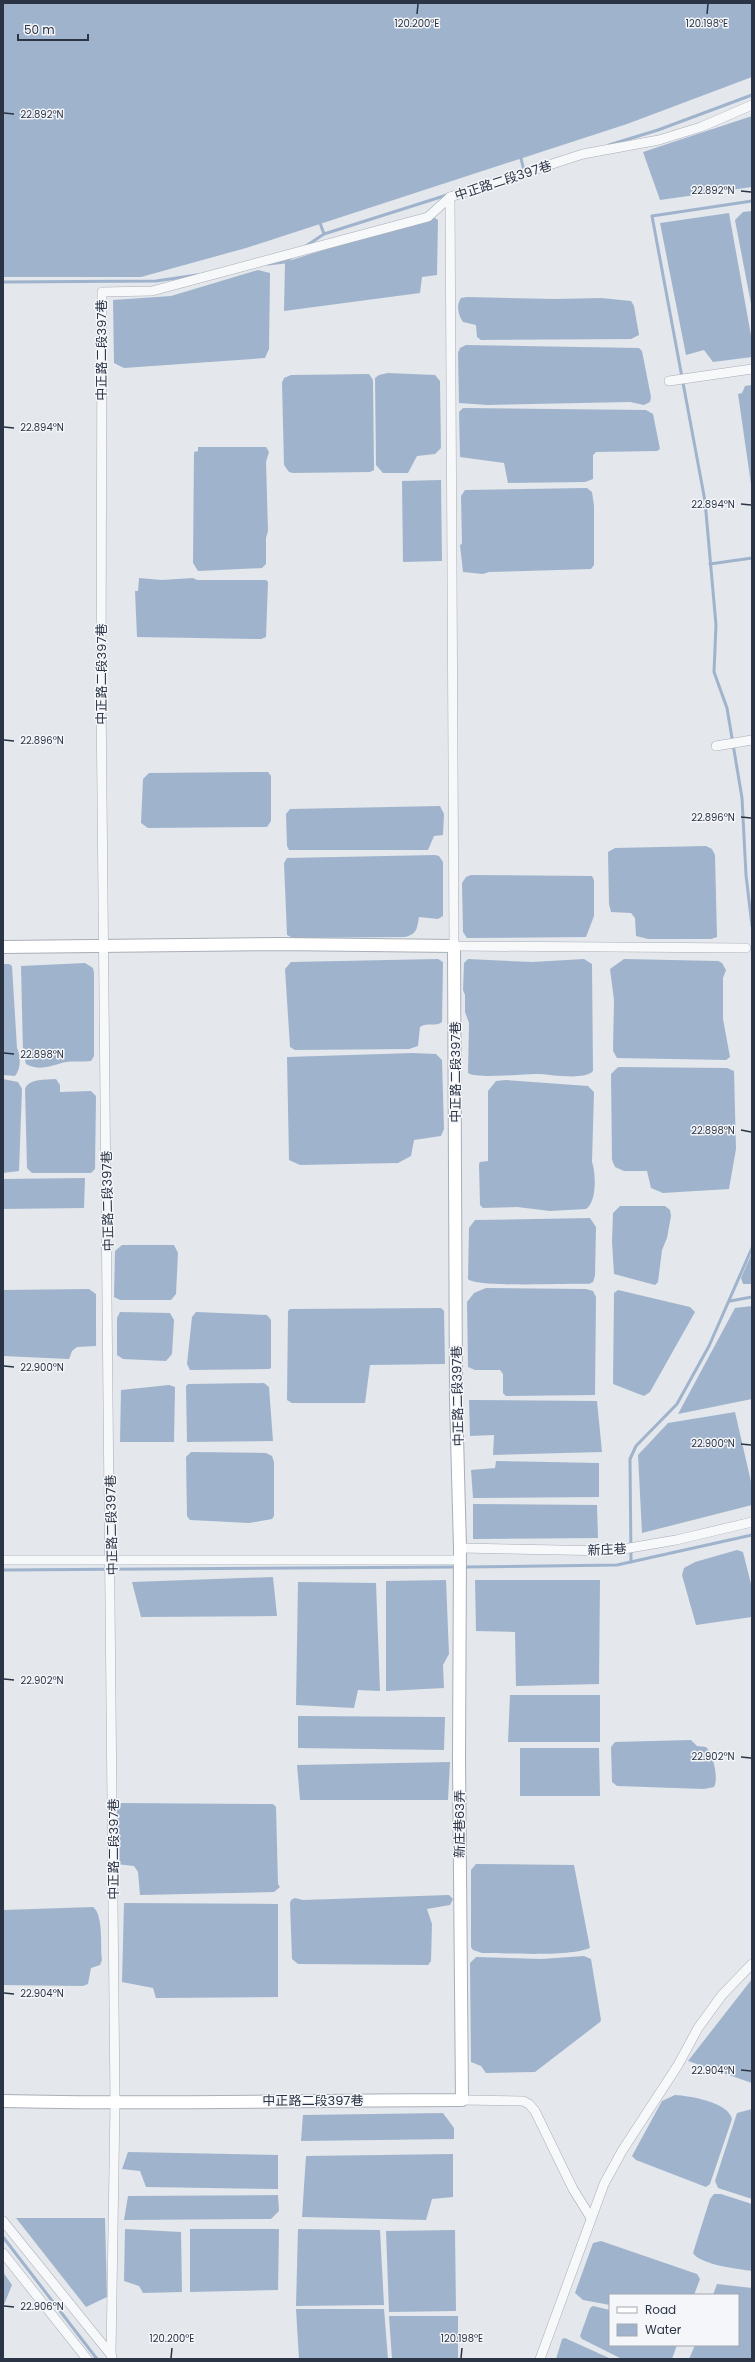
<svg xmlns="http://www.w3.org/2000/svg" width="755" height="2362" font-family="Poppins,'Noto Sans TC',sans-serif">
  <rect width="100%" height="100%" fill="#e4e7ec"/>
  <g fill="#9fb4cc">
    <polygon points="3,3 752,3 752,77 627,124 246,248 141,277 3,277"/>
    <polygon points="752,116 752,187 660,200 643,152"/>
    <polygon points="752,211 752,309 735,220 743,212"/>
    <polygon points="729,213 752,341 752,357 713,362 704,350 686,355 660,223"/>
    <polygon points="432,216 438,220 437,275 422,277 420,293 284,311 285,262"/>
    <polygon points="258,270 270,273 269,349 265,358 124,368 114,363 113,300 171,296"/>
    <path d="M467 297 554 299 601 298 631 301 634 306 639 335 631 339 481 340 477 337 476 325 463 322C458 315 456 305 461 298Z"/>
    <polygon points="466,345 639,348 642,351 651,397 650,402 644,405 630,402 488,405 459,403 458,353 460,348"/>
    <polygon points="388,373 435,375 440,381 441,448 435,454 417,456 408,473 383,473 376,465 375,378 379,375"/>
    <polygon points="369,374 373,380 374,470 370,472 293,473 289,472 284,465 282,383 284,378 291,375"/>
    <polygon points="752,385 752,491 738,394 742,393 745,386"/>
    <polygon points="463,408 646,410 653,414 660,449 657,451 596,452 593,455 593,479 585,482 508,483 504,463 460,457 459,412"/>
    <polygon points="198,447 266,447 269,452 266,462 268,531 266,538 266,564 262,568 198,571 193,563 194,452 198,451"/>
    <polygon points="441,480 442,561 403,562 402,481"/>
    <polygon points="587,488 592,492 594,506 594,565 591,569 489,572 483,574 463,572 460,545 462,544 461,496 465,490"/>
    <polygon points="139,578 162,580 193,578 197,580 266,580 268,582 266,637 261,639 137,637 135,591 138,591"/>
    <polygon points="268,772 271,776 271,821 267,827 148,828 141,823 143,779 149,773"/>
    <polygon points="440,806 444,814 443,835 434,836 428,850 289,850 287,846 286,814 290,809"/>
    <polygon points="706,846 712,849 715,855 717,937 711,939 648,939 636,936 635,918 631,913 611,912 609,904 608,852 615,848"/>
    <path d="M435 855 439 856 443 862V916L438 919 419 917C417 929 417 934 405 937L293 938 287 935 284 863 287 858Z"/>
    <polygon points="471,875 592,876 594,880 594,916 586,937 467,938 463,932 462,883 466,877"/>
    <path d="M438 959 443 962 442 1022C436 1027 427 1022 420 1027L418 1046 409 1049 295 1050 290 1047 285 969 291 962Z"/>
    <path d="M468 959 532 962 584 959 592 964 593 1071C584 1081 550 1074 536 1074 523 1074 477 1079 468 1073L469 1023 465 1012V995L463 990 464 963Z"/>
    <polygon points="624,959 718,961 722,963 726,970 723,978 723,1019 730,1057 726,1060 617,1058 613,1051 614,1000 610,969"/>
    <path d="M85 963 93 968 94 973V1056L91 1061C83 1062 73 1061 66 1062 52 1065 40 1072 26 1064L23 1052 21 966Z"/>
    <path d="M3 964H9L12 966 17 1048C21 1057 21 1068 15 1076L3 1075Z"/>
    <polygon points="413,1053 436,1054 442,1060 444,1129 441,1136 414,1140 411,1156 398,1163 300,1165 289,1160 287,1057"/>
    <polygon points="618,1067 727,1068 734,1071 736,1149 729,1189 663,1193 651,1188 647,1171 624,1171 615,1167 612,1160 611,1074"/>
    <polygon points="3,1079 18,1082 22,1089 19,1171 3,1173"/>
    <path d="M56 1079 60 1085V1092L91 1091 96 1096 95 1169 91 1173H32L27 1168 25 1089C29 1078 46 1080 56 1079Z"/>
    <path d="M506 1080 588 1086 594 1092 592 1162C596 1173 597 1202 586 1209L550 1211 517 1207 483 1208 480 1205 479 1164 480 1162 488 1161V1091L496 1081Z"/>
    <polygon points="85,1178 84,1208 3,1209 3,1179"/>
    <polygon points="620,1206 665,1206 670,1210 671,1216 667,1238 662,1250 658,1282 655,1285 614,1274 612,1242 613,1213"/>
    <path d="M590 1218 596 1227 595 1276 593 1282 589 1284C571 1283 476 1288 468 1279L469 1228 475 1220Z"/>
    <polygon points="122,1245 174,1245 178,1253 176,1294 171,1300 120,1300 114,1297 115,1251"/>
    <polygon points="752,1253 752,1284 743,1284 741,1278"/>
    <polygon points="486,1288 586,1289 593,1291 596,1297 595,1395 506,1396 503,1393 503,1374 500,1370 475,1370 468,1367 467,1302 474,1293"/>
    <polygon points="89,1289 96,1294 96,1346 77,1347 72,1351 69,1359 3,1356 3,1290"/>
    <polygon points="618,1290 690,1307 695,1312 650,1392 644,1396 613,1384 614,1293"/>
    <polygon points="752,1306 752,1399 678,1414 735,1308"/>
    <polygon points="441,1308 444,1311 445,1364 370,1365 365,1403 292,1403 287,1400 288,1311 290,1309"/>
    <polygon points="120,1312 170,1313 174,1320 172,1354 166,1361 123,1359 117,1355 117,1318"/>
    <polygon points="196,1312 267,1315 271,1320 271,1368 269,1369 190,1370 187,1364 192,1317"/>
    <polygon points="264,1383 269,1387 273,1441 187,1442 186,1386 188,1384"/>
    <polygon points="169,1385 175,1387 174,1442 120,1442 121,1390"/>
    <polygon points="469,1400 597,1401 602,1452 493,1455 494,1435 470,1436"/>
    <polygon points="735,1412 752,1486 752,1505 642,1533 638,1455 668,1423"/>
    <polygon points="191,1452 266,1453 272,1456 274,1462 274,1516 272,1519 249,1523 190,1520 187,1516 186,1457"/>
    <polygon points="496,1461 599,1463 599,1497 473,1498 471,1470 495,1468"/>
    <polygon points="473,1504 597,1505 598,1538 473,1539"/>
    <polygon points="737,1550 743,1552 752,1588 752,1617 696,1625 682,1575 684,1568 695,1562"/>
    <polygon points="273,1577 277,1616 141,1617 132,1582"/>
    <polygon points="446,1580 449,1654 443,1665 444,1688 386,1691 386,1581"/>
    <polygon points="475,1580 600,1580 599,1684 516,1686 515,1632 476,1631"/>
    <polygon points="298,1582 376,1583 380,1691 358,1690 354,1708 296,1705"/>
    <polygon points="510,1695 600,1695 600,1742 508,1742"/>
    <polygon points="298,1716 445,1717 444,1750 298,1748"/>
    <path d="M691 1740 697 1746 706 1747C713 1753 719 1779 714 1787L704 1789 617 1786 612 1782 611 1747 615 1742Z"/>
    <polygon points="520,1748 599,1748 600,1796 520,1796"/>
    <polygon points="450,1762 448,1800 300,1800 297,1765"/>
    <polygon points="121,1803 273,1804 276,1807 278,1884 280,1887 274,1892 140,1895 138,1872 134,1866 116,1864 116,1809"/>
    <path d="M476 1864 574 1865 590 1948C570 1957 507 1953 482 1953L473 1950 471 1947V1870Z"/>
    <polygon points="449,1895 453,1899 450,1905 427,1909 432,1924 431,1961 428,1965 298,1964 292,1959 290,1903 291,1900 295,1898 303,1900"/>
    <polygon points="124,1903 278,1904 278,1997 156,1998 153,1988 122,1982"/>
    <path d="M93 1907C104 1915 100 1948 102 1960L100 1965 91 1968 88 1984 83 1986 3 1985V1910Z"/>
    <polygon points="584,1956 591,1959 601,2020 600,2022 535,2072 486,2073 481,2066 471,2062 470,1963 476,1957 541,1959"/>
    <polygon points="752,1979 752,2083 688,2061"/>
    <path d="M675 2095C690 2096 728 2102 732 2119L710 2184 706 2187 636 2160 632 2156 662 2101Z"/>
    <polygon points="752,2109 752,2199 718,2188 715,2181 737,2113"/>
    <polygon points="443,2113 454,2128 454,2139 301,2141 303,2115"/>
    <polygon points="128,2152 278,2155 278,2189 146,2187 140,2171 122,2169"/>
    <polygon points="453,2154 453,2197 432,2199 426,2220 302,2217 306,2156"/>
    <path d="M714 2194H721L752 2204V2271C738 2269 701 2265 693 2253L710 2199Z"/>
    <polygon points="278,2195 279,2211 271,2219 124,2220 128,2196"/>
    <polygon points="16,2218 105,2218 107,2297 86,2307"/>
    <polygon points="125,2229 181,2232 182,2292 143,2293 139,2286 124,2281"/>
    <polygon points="190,2229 279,2229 278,2290 190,2292"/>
    <polygon points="298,2229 380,2230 384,2305 296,2306"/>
    <polygon points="455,2230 456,2311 389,2312 386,2231"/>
    <polygon points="601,2241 697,2274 700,2279 694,2295 610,2295 610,2305 583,2300 575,2293 593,2243"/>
    <polygon points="3,2272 12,2285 3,2307"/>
    <polygon points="717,2284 752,2288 752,2359 689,2359 695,2345 738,2345 738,2295 713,2295"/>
    <polygon points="593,2306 610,2310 610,2345 677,2345 672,2359 622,2359 582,2339 580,2336 590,2308"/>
    <polygon points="296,2309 384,2309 388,2359 299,2359"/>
    <polygon points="389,2316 458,2316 458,2359 392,2359"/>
    <polygon points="565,2338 609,2358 611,2359 556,2359 562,2339"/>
  </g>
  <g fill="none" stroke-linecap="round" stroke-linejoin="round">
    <g stroke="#9fb4cc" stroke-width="3">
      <polyline points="609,145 658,130 752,95"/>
      <polyline points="520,154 524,171"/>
      <polyline points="752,201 652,216 705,501 716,625 714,672 727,708 742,798 746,875 752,926"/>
      <polyline points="319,220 324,234"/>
      <polyline points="306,246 324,234 447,195"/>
      <polyline points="268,264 285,262 292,257"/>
      <polyline points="3,282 156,281 197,275"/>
      <polyline points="710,564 752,558"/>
      <polyline points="730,1301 752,1297"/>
      <polyline points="631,1562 630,1459 636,1446 677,1404 709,1346 752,1248"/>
      <polyline points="463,1567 617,1565 752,1535"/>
      <polyline points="3,1570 457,1567"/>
      <polyline points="3,2237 97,2359"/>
    </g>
    <defs>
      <g id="street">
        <polyline points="450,197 454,946 746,948"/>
        <polyline points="669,381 752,369"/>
        <polyline points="716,746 752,740"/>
        <polyline points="460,1548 612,1551 676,1540 752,1522"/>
        <polyline points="3,1560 460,1560"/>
        <polyline points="462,2100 523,2101 529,2104 535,2111 573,2189 591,2218"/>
        <polyline points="3,2221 112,2356"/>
        <polyline points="3,2253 87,2359"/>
        <polyline points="111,2355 115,2104 101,695 102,292 152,291 428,217 450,197 583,154 659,140 701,127 752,105"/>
        <polyline points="540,2359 604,2184 622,2151 678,2065 698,2028 722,1995 752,1964"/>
      </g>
      <path id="secondary" d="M3 947 280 944 454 946 456 1399 460 1548 459 1759 462 2100C309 2100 156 2105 3 2101"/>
    </defs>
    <use href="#street" stroke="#a9aeb7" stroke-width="10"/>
    <use href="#secondary" stroke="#a9aeb7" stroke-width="14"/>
    <use href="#street" stroke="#f7f8fa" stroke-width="9"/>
    <use href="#secondary" stroke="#fff" stroke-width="12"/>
  </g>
  <path fill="none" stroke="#2b3445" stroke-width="1.5" d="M417 14 418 4M707 14 708 4M4 113 14 114M741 191 751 192M4 427 14 428M741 504 751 505M4 740 14 741M741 817 751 818M4 1053 14 1054M741 1130 751 1132M4 1366 14 1367M741 1444 751 1445M4 1679 14 1680M741 1757 751 1758M4 1993 14 1994M741 2070 751 2071M4 2306 14 2307M171 2358 172 2348M461 2358 462 2348"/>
  <g text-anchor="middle" stroke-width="3" stroke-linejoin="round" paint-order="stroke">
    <g font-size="13" fill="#2b3445" stroke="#f4f6f9">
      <text transform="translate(503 180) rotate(-18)" y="5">中正路二段397巷</text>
      <text transform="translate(101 350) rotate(-90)" y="5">中正路二段397巷</text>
      <text transform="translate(101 674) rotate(-90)" y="5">中正路二段397巷</text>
      <text transform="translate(455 1072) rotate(-90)" y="5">中正路二段397巷</text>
      <text transform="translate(107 1201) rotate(-91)" y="5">中正路二段397巷</text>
      <text transform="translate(457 1396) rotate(-91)" y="5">中正路二段397巷</text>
      <text transform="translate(111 1525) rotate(-91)" y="5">中正路二段397巷</text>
      <text transform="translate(607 1549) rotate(-3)" y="5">新庄巷</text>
      <text transform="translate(459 1824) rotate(-90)" y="5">新庄巷63弄</text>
      <text transform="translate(113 1849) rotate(-90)" y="5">中正路二段397巷</text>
      <text x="313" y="2105">中正路二段397巷</text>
    </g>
  </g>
  <g font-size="10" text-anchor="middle" fill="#2b3445" stroke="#f4f6f9" stroke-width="3" stroke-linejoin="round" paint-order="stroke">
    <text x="417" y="27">120.200°E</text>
    <text x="707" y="27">120.198°E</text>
    <text x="42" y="118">22.892°N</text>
    <text x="713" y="194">22.892°N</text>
    <text x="42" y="431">22.894°N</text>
    <text x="713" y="508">22.894°N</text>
    <text x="42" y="744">22.896°N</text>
    <text x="713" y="821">22.896°N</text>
    <text x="42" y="1058">22.898°N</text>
    <text x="713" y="1134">22.898°N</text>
    <text x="42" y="1371">22.900°N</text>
    <text x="713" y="1447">22.900°N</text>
    <text x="42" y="1684">22.902°N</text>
    <text x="713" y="1760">22.902°N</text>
    <text x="42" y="1997">22.904°N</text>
    <text x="713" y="2074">22.904°N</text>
    <text x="42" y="2310">22.906°N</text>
    <text x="172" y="2342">120.200°E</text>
    <text x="462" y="2342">120.198°E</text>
  </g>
  <rect width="755" height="2362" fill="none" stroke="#2b3445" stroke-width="8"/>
  <rect x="609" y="2294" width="130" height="52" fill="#f4f6f9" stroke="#a4a8b1"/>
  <rect x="617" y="2307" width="20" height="6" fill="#ffffff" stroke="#a4a8b1"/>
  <text x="645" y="2314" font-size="12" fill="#2b3445">Road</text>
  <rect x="617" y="2324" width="20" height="12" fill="#9fb4cc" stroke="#a4a8b1"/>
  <text x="645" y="2334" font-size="12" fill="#2b3445">Water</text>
  <path d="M18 34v6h70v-6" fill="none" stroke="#2b3445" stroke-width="2"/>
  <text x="24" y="34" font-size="12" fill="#2b3445" stroke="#f4f6f9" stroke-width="3" paint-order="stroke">50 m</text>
</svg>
